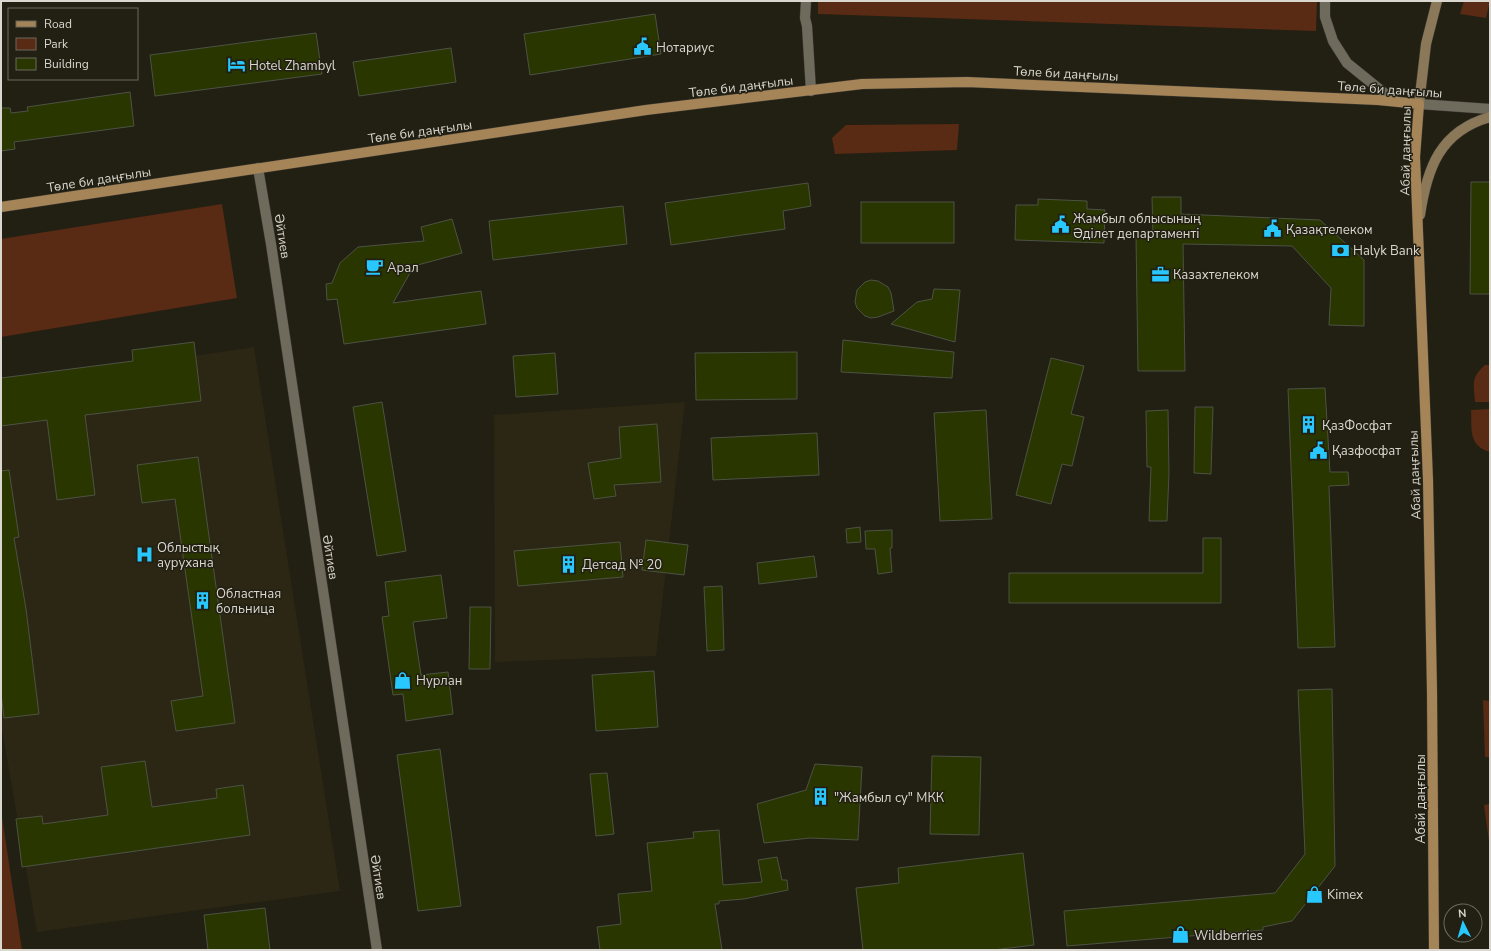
<svg xmlns="http://www.w3.org/2000/svg" width="1491" height="951" font-family="'Nunito Sans',sans-serif">
  <rect width="100%" height="100%" fill="#221f13"/>
  <g fill="#2c2714">
    <polygon points="254,347 340,891 37,932 1,724 1,385"/>
    <polygon points="685,402 656,656 495,662 494,415"/>
  </g>
  <g fill="#592a14">
    <polygon points="818,1 1317,1 1316,31 818,14"/>
    <polygon points="1464,1 1490,1 1486,18 1460,14"/>
    <polygon points="959,124 957,150 835,154 832,138 846,125"/>
    <polygon points="222,204 237,298 1,337 1,239"/>
    <path d="M1485 365H1490V402H1475C1474 385 1470 378 1485 365Z"/>
    <path d="M1490 409V452C1468 446 1472 429 1471 410Z"/>
    <polygon points="1483,700 1490,701 1490,757 1485,757"/>
    <polygon points="1490,804 1490,849 1484,805"/>
    <polygon points="1,810 22,950 1,950"/>
  </g>
  <g fill="#293600" stroke="#4d5244">
    <polygon points="655,14 661,54 530,75 524,34"/>
    <polygon points="316,33 322,74 155,96 150,55"/>
    <polygon points="451,48 456,82 359,96 353,62"/>
    <polygon points="130,92 134,126 14,142 15,149 1,151 1,108 10,108 11,113 28,111 27,107"/>
    <polygon points="1471,182 1490,182 1490,294 1470,294"/>
    <polygon points="808,183 811,206 783,211 785,229 671,245 665,203"/>
    <polygon points="1152,197 1181,197 1181,214 1320,220 1364,260 1364,326 1329,325 1331,288 1292,246 1183,244 1185,371 1138,371 1136,236 1153,236"/>
    <polygon points="1038,199 1087,201 1087,209 1105,210 1104,243 1015,240 1016,205 1038,205"/>
    <rect x="861" y="202" width="93" height="41"/>
    <polygon points="623,206 627,244 493,260 489,221"/>
    <polygon points="452,219 462,253 414,266 393,303 481,291 486,324 344,344 337,299 327,300 326,284 332,283 340,263 358,247 424,241 421,227"/>
    <polygon points="871,280 878,281 888,287 891,293 894,311 878,317 871,318 865,316 857,308 855,302 857,290 865,282"/>
    <polygon points="934,289 960,290 955,342 891,324 917,302 932,299"/>
    <polygon points="843,340 954,352 952,378 841,372"/>
    <polygon points="194,342 201,401 85,415 95,495 57,500 47,420 1,426 1,378 133,361 132,350"/>
    <polygon points="797,352 797,399 696,400 695,353"/>
    <polygon points="555,353 558,394 516,397 513,356"/>
    <polygon points="1051,358 1084,366 1071,414 1084,417 1072,466 1062,464 1051,504 1016,495"/>
    <polygon points="1325,388 1330,472 1348,472 1349,485 1329,486 1335,647 1298,648 1288,389"/>
    <polygon points="382,402 406,551 377,556 353,407"/>
    <polygon points="1195,407 1213,407 1211,474 1194,473"/>
    <polygon points="986,410 992,519 940,521 934,413"/>
    <polygon points="1168,410 1169,473 1167,521 1149,521 1151,467 1147,467 1146,411"/>
    <polygon points="657,424 661,482 614,485 616,496 594,499 588,463 621,458 619,427"/>
    <polygon points="817,433 819,475 713,480 711,438"/>
    <polygon points="198,457 235,723 176,731 171,701 203,696 175,499 142,503 137,465"/>
    <polygon points="9,470 19,537 14,538 26,609 39,714 4,718 1,693 1,471"/>
    <polygon points="860,527 861,542 847,543 846,529"/>
    <polygon points="892,530 892,548 890,548 892,572 878,574 875,549 866,549 865,531"/>
    <polygon points="1203,538 1221,538 1221,603 1009,603 1009,573 1203,573"/>
    <polygon points="646,540 688,545 684,575 642,570"/>
    <polygon points="620,542 623,577 518,586 514,551"/>
    <polygon points="814,556 817,577 759,584 757,563"/>
    <polygon points="441,575 447,618 413,622 421,675 448,672 453,714 406,721 403,694 393,695 382,617 389,616 385,582"/>
    <polygon points="722,586 724,650 707,651 704,587"/>
    <polygon points="470,607 491,607 490,669 469,669"/>
    <polygon points="654,671 658,727 596,731 592,675"/>
    <polygon points="1332,689 1335,866 1292,921 1263,927 1263,930 1067,946 1064,911 1275,893 1305,854 1298,690"/>
    <polygon points="440,749 461,906 418,911 397,755"/>
    <polygon points="932,756 981,757 979,835 930,834"/>
    <polygon points="145,761 152,807 217,798 216,789 243,785 250,835 22,867 16,819 42,816 43,824 108,815 101,767"/>
    <polygon points="815,764 862,767 858,840 810,838 764,843 757,804 806,790"/>
    <polygon points="607,773 614,834 596,836 590,774"/>
    <polygon points="719,830 723,885 762,882 758,860 777,857 782,880 787,880 788,890 744,899 719,901 719,904 715,904 722,950 600,950 597,927 621,924 618,894 652,891 647,843 694,838 693,832"/>
    <polygon points="1023,853 1034,945 993,950 863,950 856,888 899,883 898,868"/>
    <polygon points="265,908 270,950 208,950 204,915"/>
  </g>
  <g fill="none" stroke-linecap="round" stroke-linejoin="round">
    <defs>
      <g id="minor">
        <polyline points="806,1 805,18 807,26 811,91"/>
        <polyline points="1325,1 1325,17 1333,41 1347,63 1394,101"/>
      </g>
      <g id="tertiary">
        <polyline points="1419,104 1490,109"/>
        <polyline points="258,168 271,244 377,950"/>
      </g>
      <g id="secondary">
        <polyline points="1419,104 1426,44 1437,1"/>
        <path d="M1420 215C1427 168 1440 131 1490 117"/>
      </g>
      <polyline id="primary" points="1,207 646,110 862,84 967,82 1378,100 1419,104 1415,157 1428,480 1432,692 1434,950"/>
    </defs>
    <use href="#minor" stroke="#3d3a33" stroke-width="11"/>
    <use href="#tertiary" stroke="#3d3a33" stroke-width="11"/>
    <use href="#secondary" stroke="#3d3a33" stroke-width="11"/>
    <use href="#primary" stroke="#3d3a33" stroke-width="11"/>
    <use href="#minor" stroke="#6e6b5c" stroke-width="10"/>
    <use href="#tertiary" stroke="#6e6b5c" stroke-width="10"/>
    <use href="#secondary" stroke="#8a7859" stroke-width="10"/>
    <use href="#primary" stroke="#a58457" stroke-width="10"/>
  </g>
  <defs>
    <symbol id="civic-bare" viewBox="-9 -9 18 18"><path d="M-.6-6.5H3V-4.5H.6V-3L4-1V1h2V6H-6V1h2V-1L-.6-3ZM-1.2 2.5V6h2.4V2.5Z" fill="#28c8ff" stroke="#221f13" stroke-width="2.5" paint-order="stroke"/></symbol>
    <symbol id="hotel-bare" viewBox="-9 -9 18 18"><path d="M-6-4.5h1.5V1H6V5H4.5V3h-9V5H-6ZM-4 0a1.8 1.8 0 1 1 3.6 0ZM.5 0V-2.5h3Q6-2.5 6 0Z" fill="#28c8ff" stroke="#221f13" stroke-width="2.5" paint-order="stroke"/></symbol>
    <symbol id="bank-bare" viewBox="-9 -9 18 18"><path d="M-6-4H6V4H-6ZM0-2.3a2.3 2.3 0 1 0 0 4.6a2.3 2.3 0 1 0 0-4.6Z" fill="#28c8ff" stroke="#221f13" stroke-width="2.5" paint-order="stroke"/></symbol>
    <symbol id="cafe-bare" viewBox="-9 -9 18 18"><path d="M-5.5-4.5H6V0H3Q3 3.5 0 3.5H-2.5Q-5.5 3.5-5.5 0ZM3-3.2v2h1.7v-2ZM-6 4.5H4V6H-6Z" fill="#28c8ff" stroke="#221f13" stroke-width="2.5" paint-order="stroke"/></symbol>
    <symbol id="office-bare" viewBox="-9 -9 18 18"><path d="M-6-3h4V-5.5h4V-3h4V5H-6ZM-1-4.5V-3h2v-1.5ZM-6 0V1H6V0Z" fill="#28c8ff" stroke="#221f13" stroke-width="2.5" paint-order="stroke"/></symbol>
    <symbol id="building-bare" viewBox="-9 -9 18 18"><path d="M-4-6H4V6H1V3H-1V6H-4ZM-2.5-4.3h1.7v1.8h-1.7ZM.8-4.3h1.7v1.8H.8ZM-2.5-1h1.7V.8h-1.7ZM.8-1h1.7V.8H.8Z" fill="#28c8ff" stroke="#221f13" stroke-width="2.5" paint-order="stroke"/></symbol>
    <symbol id="hospital-bare" viewBox="-9 -9 18 18"><path d="M-5-5h3v3.5h4V-5h3V5h-3V1.5h-4V5h-3Z" fill="#28c8ff" stroke="#221f13" stroke-width="2.5" paint-order="stroke"/></symbol>
    <symbol id="shop-bare" viewBox="-9 -9 18 18"><path d="M-5-2.5h2.3a2.7 3.5 0 0 1 5.4 0H5L5.5 6h-11ZM-1.5-2.5h3a1.5 2.3 0 0 0-3 0Z" fill="#28c8ff" stroke="#221f13" stroke-width="2.5" paint-order="stroke"/></symbol>
  </defs>
  <g fill-rule="evenodd">
    <use href="#civic-bare" x="630" y="34" width="25" height="25"/>
    <use href="#hotel-bare" x="224" y="52" width="25" height="25"/>
    <use href="#civic-bare" x="1048" y="212" width="25" height="25"/>
    <use href="#civic-bare" x="1260" y="216" width="25" height="25"/>
    <use href="#bank-bare" x="1328" y="238" width="25" height="25"/>
    <use href="#cafe-bare" x="362" y="254" width="25" height="25"/>
    <use href="#office-bare" x="1148" y="262" width="25" height="25"/>
    <use href="#building-bare" x="1296" y="412" width="25" height="25"/>
    <use href="#civic-bare" x="1306" y="438" width="25" height="25"/>
    <use href="#hospital-bare" x="132" y="542" width="25" height="25"/>
    <use href="#building-bare" x="556" y="552" width="25" height="25"/>
    <use href="#building-bare" x="190" y="588" width="25" height="25"/>
    <use href="#shop-bare" x="390" y="668" width="25" height="25"/>
    <use href="#building-bare" x="808" y="784" width="25" height="25"/>
    <use href="#shop-bare" x="1302" y="882" width="25" height="25"/>
    <use href="#shop-bare" x="1168" y="922" width="25" height="25"/>
  </g>
  <g text-anchor="middle" stroke-width="3" stroke-linejoin="round" paint-order="stroke">
    <g font-size="13" fill="#d9d7cf" stroke="#221f13" text-anchor="start">
      <text x="656" y="52">Нотариус</text>
      <text x="249" y="70">Hotel Zhambyl</text>
      <text x="1073" y="223">Жамбыл облысының<tspan x="1073" dy="15">Әділет департаменті</tspan></text>
      <text x="1286" y="234">Қазақтелеком</text>
      <text x="1353" y="255">Halyk Bank</text>
      <text x="387" y="272">Арал</text>
      <text x="1173" y="279">Казахтелеком</text>
      <text x="1322" y="430">ҚазФосфат</text>
      <text x="1332" y="455">Қазфосфат</text>
      <text x="157" y="552">Облыстық<tspan x="157" dy="15">аурухана</tspan></text>
      <text x="582" y="569">Детсад № 20</text>
      <text x="216" y="598">Областная<tspan x="216" dy="15">больница</tspan></text>
      <text x="416" y="685">Нурлан</text>
      <text x="834" y="802">"Жамбыл су" МКК</text>
      <text x="1327" y="899">Kimex</text>
      <text x="1194" y="940">Wildberries</text>
    </g>
    <g font-size="13" fill="#d9d7cf" stroke="#221f13">
      <text transform="translate(1066 73) rotate(3)" y="5">Төле би даңғылы</text>
      <text transform="translate(741 86) rotate(-7)" y="5">Төле би даңғылы</text>
      <text transform="translate(1390 89) rotate(4)" y="5">Төле би даңғылы</text>
      <text transform="translate(420 131) rotate(-8)" y="5">Төле би даңғылы</text>
      <text transform="translate(1405 151) rotate(-89)" y="5">Абай даңғылы</text>
      <text transform="translate(99 179) rotate(-9)" y="5">Төле би даңғылы</text>
      <text transform="translate(283 236) rotate(81)" y="5">Әйтиев</text>
      <text transform="translate(1414 475) rotate(-92)" y="5">Абай даңғылы</text>
      <text transform="translate(331 557) rotate(81)" y="5">Әйтиев</text>
      <text transform="translate(1420 799) rotate(-90)" y="5">Абай даңғылы</text>
      <text transform="translate(379 877) rotate(81)" y="5">Әйтиев</text>
    </g>
  </g>
  <rect width="1491" height="951" fill="none" stroke="#d9d7cf" stroke-width="4"/>
  <rect x="8" y="8" width="130" height="72" fill="#221f13" stroke="#6b695e"/>
  <rect x="16" y="21" width="20" height="6" fill="#a58457" stroke="#6b695e"/>
  <text x="44" y="28" font-size="12" fill="#d9d7cf">Road</text>
  <rect x="16" y="38" width="20" height="12" fill="#592a14" stroke="#6b695e"/>
  <text x="44" y="48" font-size="12" fill="#d9d7cf">Park</text>
  <rect x="16" y="58" width="20" height="12" fill="#293600" stroke="#6b695e"/>
  <text x="44" y="68" font-size="12" fill="#d9d7cf">Building</text>
  <g transform="translate(1463 923) rotate(355)"><circle r="19" fill="#221f13" stroke="#6b695e"/>
  <path d="M0-3L7 15L0 10L-7 15Z" fill="#28c8ff"/>
  <text y="-6" font-size="11" font-weight="bold" text-anchor="middle" fill="#d9d7cf">N</text>
  </g>
</svg>
